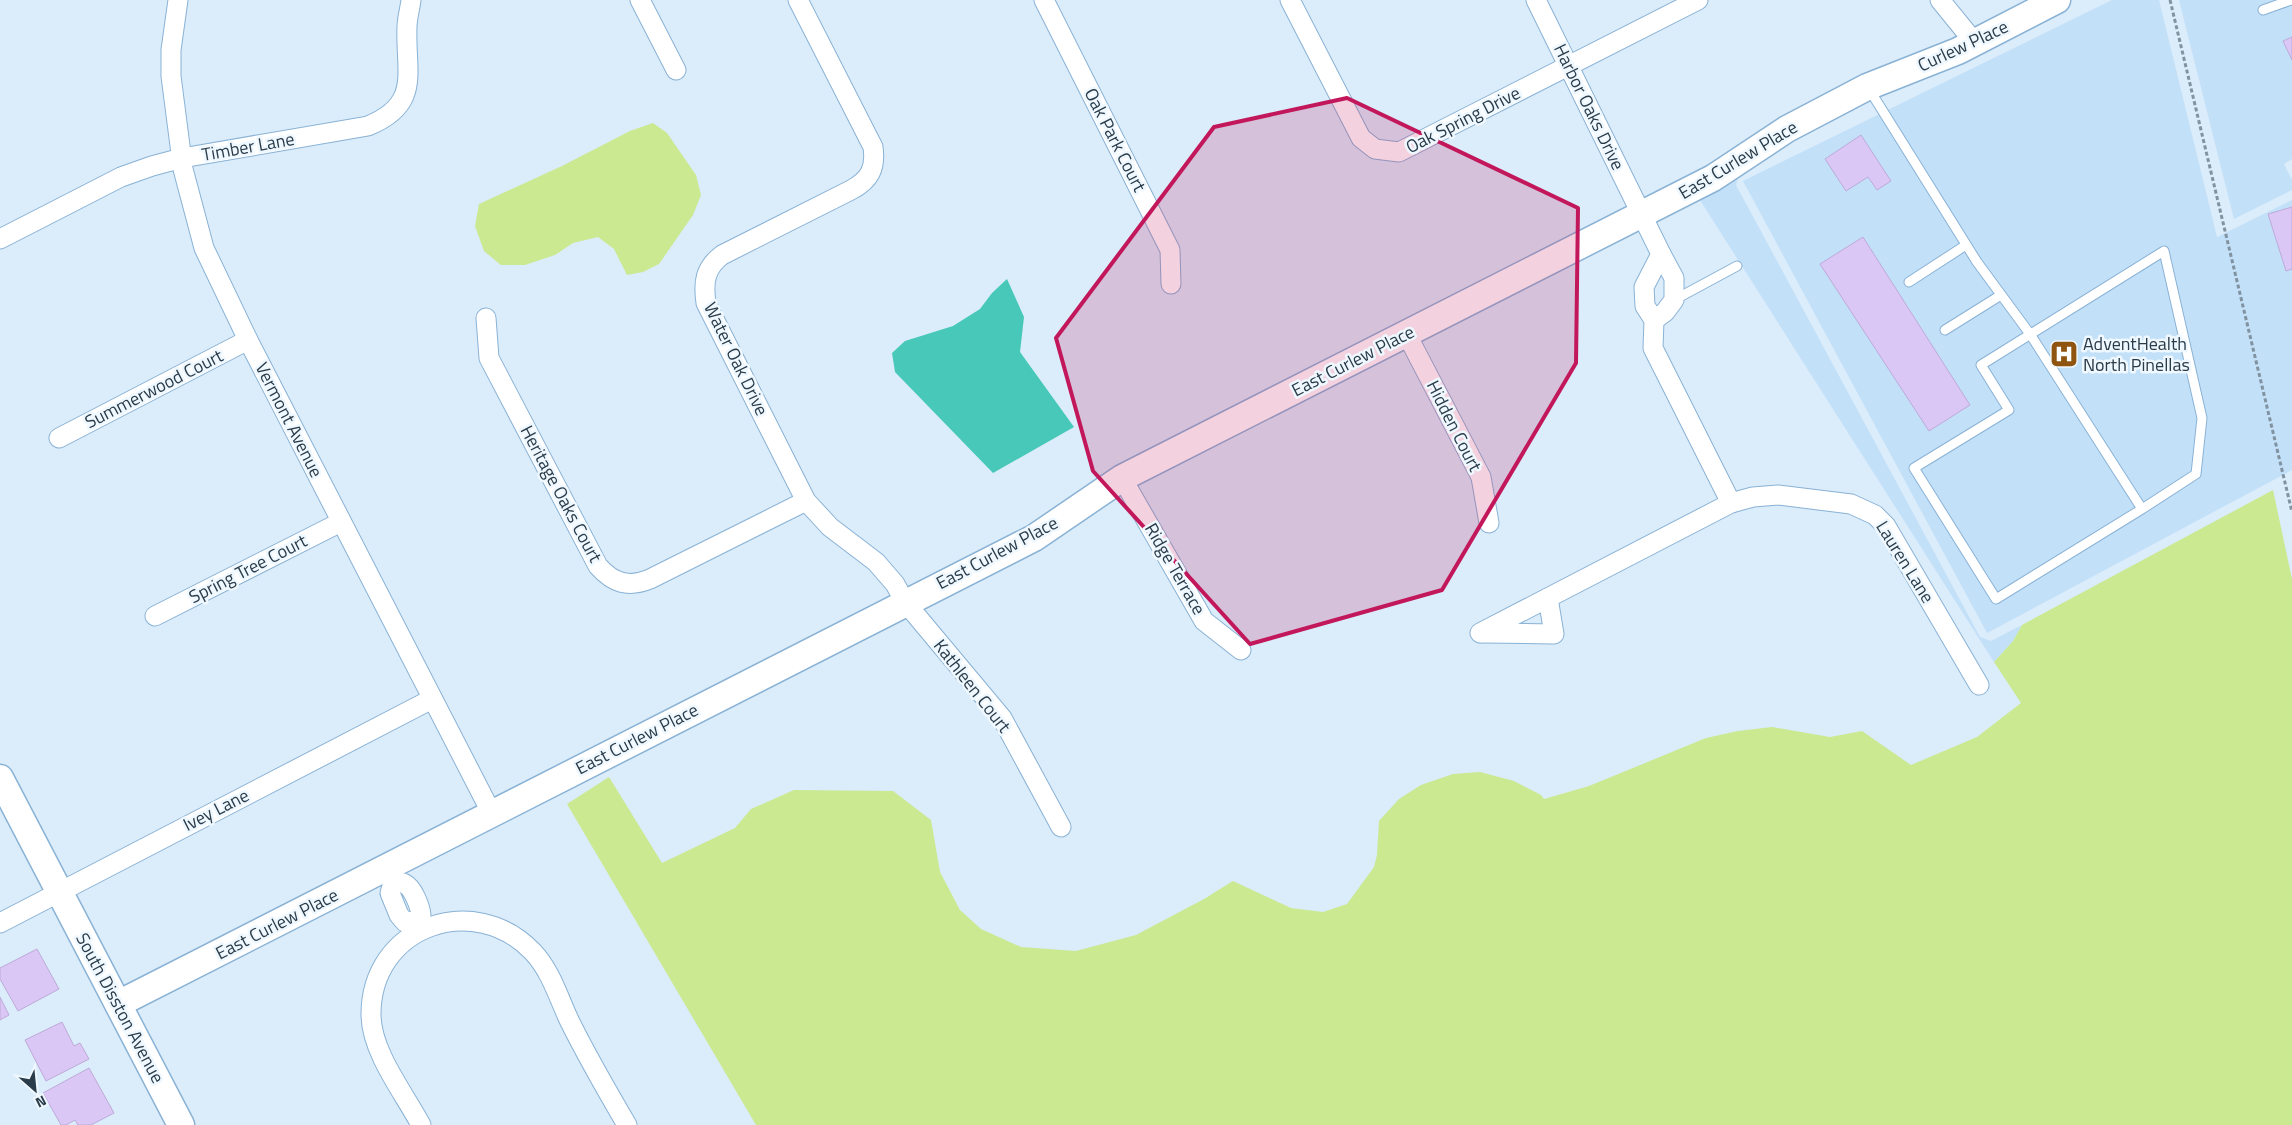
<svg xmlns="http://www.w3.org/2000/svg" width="2292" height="1125" font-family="'Titillium Web',sans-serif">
  <rect width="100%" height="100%" fill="#dbecfa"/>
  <g fill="#c3e0f9">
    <polygon points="2112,0 2159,0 2217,237 2292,200 2292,470 1987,633 1743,181"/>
    <polygon points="2179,0 2292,0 2292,159 2284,164 2292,180 2292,190 2234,219"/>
    <polygon points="1739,175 1736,185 1980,637 1991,641 2022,625 2013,641 1994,662 1698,197"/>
  </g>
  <g fill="#cbe991">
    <polygon points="653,123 667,133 696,175 701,195 693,215 659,264 643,272 627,275 614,249 598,237 573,243 555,255 525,265 501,265 484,251 475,226 479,204 562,166 630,131"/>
    <polygon points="2273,490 2292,579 2292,1125 756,1125 567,804 609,777 662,863 735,828 751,809 794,790 893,791 931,820 940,872 960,910 981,929 1021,947 1076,951 1136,935 1204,899 1233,881 1291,908 1323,912 1347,904 1374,867 1377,855 1379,821 1399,799 1421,785 1453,774 1480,772 1514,781 1541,795 1544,799 1589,786 1706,738 1738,731 1772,727 1830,737 1862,731 1911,765 1977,737 2021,703 1994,662 2013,641 2022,625"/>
  </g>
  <polygon fill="#47c8b8" points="1007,279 1024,317 1020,352 1074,427 993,473 895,372 892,353 905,341 953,326 980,309 992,293"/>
  <g fill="#dac7f6" stroke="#bdaad8">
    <polygon points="2292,37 2292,60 2283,41"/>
    <polygon points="1861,135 1891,181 1877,190 1868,177 1846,191 1825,159"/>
    <polygon points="2292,207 2292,269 2286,271 2268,214"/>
    <polygon points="1863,237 1970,405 1929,431 1820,264"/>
    <polygon points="37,949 59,989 18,1011 0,979 0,968"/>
    <polygon points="0,997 9,1015 0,1020"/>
    <polygon points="62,1022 74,1046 80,1043 89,1059 46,1081 25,1040"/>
    <polygon points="89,1068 114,1113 91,1125 78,1125 75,1120 66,1125 61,1125 43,1093"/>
  </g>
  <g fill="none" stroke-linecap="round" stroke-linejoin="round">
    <defs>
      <g id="lane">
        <polyline points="2263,10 2291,0"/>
        <polyline points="1869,89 1977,262 2030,334 2142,509 2196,474 2202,418 2164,251 1981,365 2009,410 1914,468 1996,599 2142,509"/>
        <polyline points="1909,282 1966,245"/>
        <polyline points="1674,300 1737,266"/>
        <polyline points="1945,330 2001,295"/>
      </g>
      <g id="street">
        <polyline points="178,0 171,50 171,76 183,169 204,248 248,340 492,814"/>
        <polyline points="640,0 676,70"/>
        <path d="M798 0 873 147C876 168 870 180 851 190L722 255C705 268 703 282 706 303L806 501 830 527 876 562 895 584 905 602 1002 718 1061 827"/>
        <polyline points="1044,0 1170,250 1171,284"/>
        <polyline points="1290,0 1361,138 1375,149 1399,152 1698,0"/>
        <polyline points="1536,0 1661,254 1644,287 1645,306 1654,320 1653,348 1731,503"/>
        <polyline points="1940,0 1975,43"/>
        <path d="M0 239 121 177 152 166 182 158 368 126C422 104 405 72 407 27 407 18 410 9 411 0"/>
        <path d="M486 318 489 358 598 566C613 583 628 588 650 579L806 501"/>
        <polyline points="1654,320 1665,312 1674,300 1674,278 1661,254"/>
        <polyline points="1406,333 1481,477 1489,523"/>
        <polyline points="59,438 248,340"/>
        <polyline points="1122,478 1204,621 1241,650"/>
        <polyline points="155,616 341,522"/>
        <polyline points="1480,633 1731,503 1753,497 1778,495 1851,504 1875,515 1886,526 1979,685"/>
        <polyline points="1482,633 1554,634 1548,598"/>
        <path d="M385 869 393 883 390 893 399 915 405 922 415 921 421 915C420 906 413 888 405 884 401 881 397 883 393 883"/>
        <polyline points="0,923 432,699"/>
        <path d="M421 1125C404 1093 372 1053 371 1016 370 926 474 890 533 952 551 971 559 999 570 1022 588 1058 607 1091 627 1125"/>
      </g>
      <g id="secondary">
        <polyline points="0,778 181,1125"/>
        <polyline points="118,1004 1034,538 1122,478 1713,178 1787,129 1867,87 1958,51 2057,0"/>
      </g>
    </defs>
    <use href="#lane" stroke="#89b2d5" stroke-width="11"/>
    <use href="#street" stroke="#89b2d5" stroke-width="21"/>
    <use href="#secondary" stroke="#89b2d5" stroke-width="29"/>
    <polyline stroke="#8192a0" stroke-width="3" stroke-dasharray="4 2.5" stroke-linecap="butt" points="2170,0 2292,512"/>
    <use href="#lane" stroke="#fff" stroke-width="9"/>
    <use href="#street" stroke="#fff" stroke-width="19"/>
    <use href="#secondary" stroke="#fff" stroke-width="26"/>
  </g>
  <path fill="#c2185b" fill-opacity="0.2" stroke="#c2185b" stroke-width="4" stroke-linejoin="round" d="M1347 98 1578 208 1576 363 1442 590 1250 644 1093 471 1056 338 1214 127Z"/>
  <defs>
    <symbol id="hospital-square" viewBox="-11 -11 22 22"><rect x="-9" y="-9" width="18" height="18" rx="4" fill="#8f5510" stroke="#eff8ff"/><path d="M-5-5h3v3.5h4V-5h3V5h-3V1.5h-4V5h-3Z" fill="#fff"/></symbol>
  </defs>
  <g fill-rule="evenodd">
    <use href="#hospital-square" x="2048" y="338" width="32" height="32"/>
  </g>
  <g text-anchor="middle" stroke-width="5" stroke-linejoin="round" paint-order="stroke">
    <g font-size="18" fill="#2a3b49" stroke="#eff8ff">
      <text transform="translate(1963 46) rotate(-25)" y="6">Curlew Place</text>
      <text transform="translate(1589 107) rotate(64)" y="6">Harbor Oaks Drive</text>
      <text transform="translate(1463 120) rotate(-27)" y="6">Oak Spring Drive</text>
      <text transform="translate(1115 140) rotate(63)" y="6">Oak Park Court</text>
      <text transform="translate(248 147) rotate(-10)" y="6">Timber Lane</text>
      <text transform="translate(1738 160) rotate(-31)" y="6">East Curlew Place</text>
      <text transform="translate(736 359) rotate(64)" y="6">Water Oak Drive</text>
      <text transform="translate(1353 361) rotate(-27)" y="6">East Curlew Place</text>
      <text transform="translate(154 389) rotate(-27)" y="6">Summerwood Court</text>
      <text transform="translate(289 420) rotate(63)" y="6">Vermont Avenue</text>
      <text transform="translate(1454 426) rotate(63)" y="6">Hidden Court</text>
      <text transform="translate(561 494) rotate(62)" y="6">Heritage Oaks Court</text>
      <text transform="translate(997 553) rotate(-28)" y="6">East Curlew Place</text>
      <text transform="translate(1905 562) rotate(58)" y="6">Lauren Lane</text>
      <text transform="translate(248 569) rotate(-27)" y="6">Spring Tree Court</text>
      <text transform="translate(1175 569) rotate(60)" y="6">Ridge Terrace</text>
      <text transform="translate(972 686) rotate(52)" y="6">Kathleen Court</text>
      <text transform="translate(637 739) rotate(-27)" y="6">East Curlew Place</text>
      <text transform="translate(216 810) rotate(-27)" y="6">Ivey Lane</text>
      <text transform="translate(277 924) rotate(-27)" y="6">East Curlew Place</text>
      <text transform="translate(120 1008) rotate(62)" y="6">South Disston Avenue</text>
    </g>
    <g font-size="18" fill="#2a3b49" stroke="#eff8ff" text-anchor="start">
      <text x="2083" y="350">AdventHealth<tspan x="2083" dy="21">North Pinellas</tspan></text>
    </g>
  </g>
  <g transform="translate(35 1090) rotate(153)" stroke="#eff8ff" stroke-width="4" paint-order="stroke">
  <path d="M0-4L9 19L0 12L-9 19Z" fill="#2a3b49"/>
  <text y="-8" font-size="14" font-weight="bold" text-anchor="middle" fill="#2a3b49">N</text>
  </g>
</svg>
